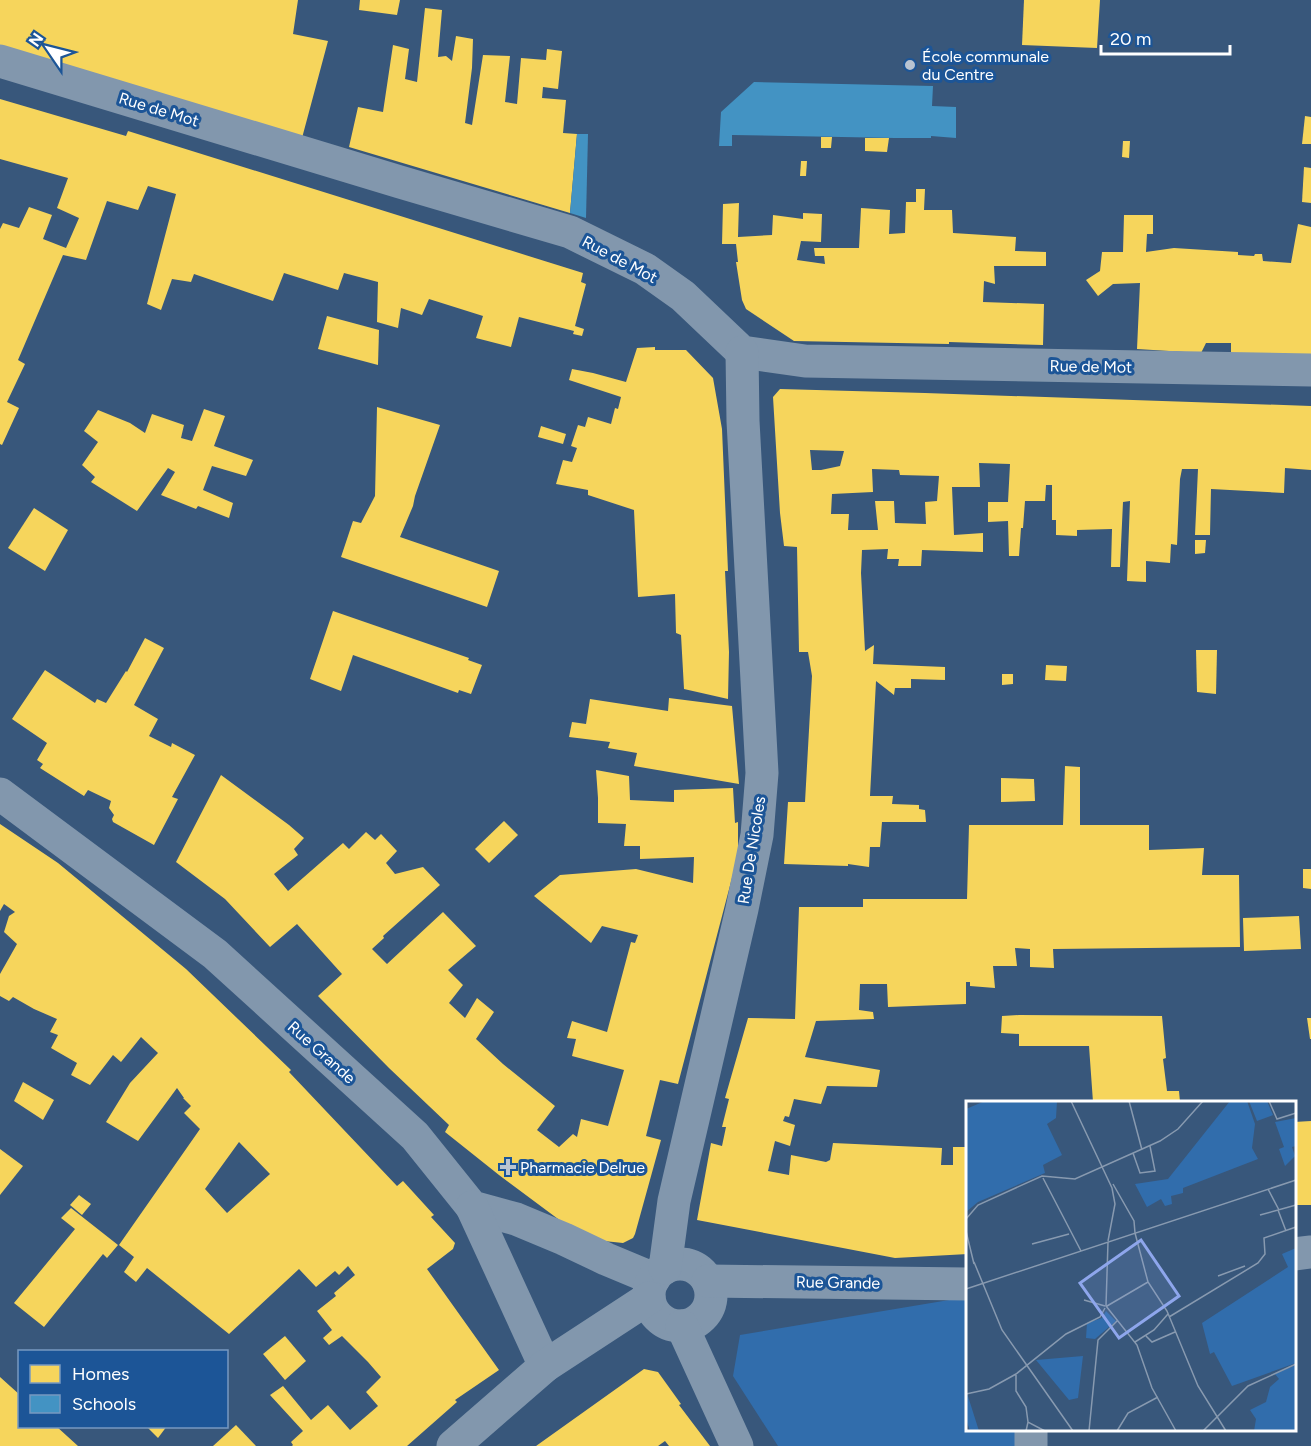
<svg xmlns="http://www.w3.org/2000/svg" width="1311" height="1446" font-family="Figtree,sans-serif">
  <rect width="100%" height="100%" fill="#38577b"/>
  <polygon fill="#316dac" points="967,1297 968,1430 1017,1430 1017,1446 778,1446 733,1376 740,1335"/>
  <g fill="#f6d55c" fill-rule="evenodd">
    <polygon points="0,0 298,0 293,34 328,41 302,138 0,45"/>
    <polygon points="360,0 400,0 397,15 359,10"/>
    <polygon points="1024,0 1100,0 1097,48 1022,45"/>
    <polygon points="425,8 442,10 438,57 446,56 452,61 456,36 473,39 472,68 465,123 472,125 483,55 510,56 505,102 517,104 521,58 546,60 547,49 562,51 558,89 543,87 542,98 566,100 563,133 577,134 570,213 349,147 358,107 383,112 393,45 409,49 405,79 417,82"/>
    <polygon points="0,99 126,136 128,131 583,273 581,282 586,284 575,326 584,329 582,336 573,334 574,331 519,317 511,347 476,338 483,316 429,299 422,315 401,308 398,328 377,322 378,282 344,273 338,290 284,273 273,301 194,274 191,282 172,279 161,310 147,304 176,194 148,186 138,210 107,201 86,260 63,255 18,360 25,364 7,402 19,408 2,445 0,444 0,229 3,223 19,228 29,207 52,215 43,239 66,248 79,218 57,208 68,178 0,159"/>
    <polygon points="1305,116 1311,117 1311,144 1302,144"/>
    <polygon points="821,137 832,137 831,148 821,148"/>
    <polygon points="865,138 889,138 887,152 865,151"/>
    <polygon points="1123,141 1130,141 1129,158 1122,157"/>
    <polygon points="801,161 807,161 806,176 800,176"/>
    <polygon points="1304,167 1311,168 1311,203 1302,202"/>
    <polygon points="916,189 925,189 924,210 952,210 953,233 1016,237 1015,251 1046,252 1046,266 994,266 995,284 984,281 983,302 1044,304 1043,345 949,342 949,344 794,341 746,309 742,300 736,262 738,262 736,244 722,244 723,204 739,203 738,237 772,235 773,215 803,219 803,213 822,214 821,242 801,241 797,260 825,264 824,256 815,256 814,248 859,248 861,208 890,210 889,234 905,233 906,202 916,202"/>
    <polygon points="1124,215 1153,215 1153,234 1147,234 1146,252 1174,248 1238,252 1238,255 1254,256 1255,254 1262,254 1263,261 1291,263 1298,224 1311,227 1311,357 1231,353 1231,343 1206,343 1201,353 1137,349 1140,283 1113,284 1098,296 1086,280 1100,271 1102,252 1123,252"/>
    <polygon points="327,316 379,330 378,365 318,349"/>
    <polygon points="655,347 655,350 686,350 713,378 722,429 728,571 725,571 729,652 728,699 684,689 681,635 676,633 675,594 638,597 634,510 588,495 588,490 556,484 563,460 572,462 577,448 571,446 578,425 585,427 588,417 611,424 615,408 618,409 621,397 569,380 572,369 593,373 626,382 637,348"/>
    <path d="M780 389 925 393 1311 406V470L1285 468 1284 493 1211 489 1210 535H1195L1198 469H1182L1180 479 1177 545 1171 544 1170 563 1146 561V582L1127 581 1130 501 1123 502 1120 567H1111L1112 529 1077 530V536L1056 535V520H1052V485H1046L1045 501H1025L1023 528H1021L1019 556H1009L1008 521 988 522V502H1008L1010 464 979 463 980 487H952L954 535 983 533V552L922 550 921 566H898L899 559H887L888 549 862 550 861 573 865 651 874 645 873 664 945 667V680L911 679V688H895L894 695 876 681 870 796H893L892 804 919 805V809L925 810 926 822H882L880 847H870L869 867 848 864V866L784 864 788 802H805L812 676 808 652H799L797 547 784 546 780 513 773 397ZM810 450 844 451 840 466 821 470H812ZM872 469 899 470 900 475 939 476 937 501 925 502 926 524 895 523 894 501H875L878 530H848L849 514H831L832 494 873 492Z"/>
    <polygon points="377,407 440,425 415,496 413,506 400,537 499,571 487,607 341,557 353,521 361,523 375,496"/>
    <polygon points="204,409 225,416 214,446 253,460 246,476 212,466 203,490 233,503 229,518 198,506 196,509 161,495 175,472 168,468 137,511 91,482 95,477 82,465 98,442 84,431 98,410 130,423 145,433 152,414 184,425 181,438 192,441"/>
    <polygon points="541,426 566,434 563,444 538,437"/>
    <polygon points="34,508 68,530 45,571 8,548"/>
    <polygon points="1195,540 1206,540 1205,553 1195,554"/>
    <polygon points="333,611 469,658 468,660 482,665 471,694 459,690 458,693 353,655 341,691 310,679"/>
    <polygon points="145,638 164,648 134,705 158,719 149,736 171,747 172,743 195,755 172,797 178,799 154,845 113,822 112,819 114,815 109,808 111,801 88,790 84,796 40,768 43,764 37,760 47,743 12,719 45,670 95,703 97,699 106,703 126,671 127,672"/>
    <polygon points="1196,650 1217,650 1216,694 1197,692"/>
    <polygon points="1046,665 1067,666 1066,681 1045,680"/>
    <polygon points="1002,674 1013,674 1013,684 1002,685"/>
    <polygon points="669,698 732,706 739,784 634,766 637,753 608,748 610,742 569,737 572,722 586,724 590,699 668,711"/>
    <polygon points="1065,766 1080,767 1080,825 1149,825 1149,850 1204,848 1202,875 1239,875 1240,947 1053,949 1054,968 1030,967 1030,949 1015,948 1017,966 993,966 995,988 970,986 970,982 966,982 966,1004 888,1007 887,984 860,984 859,1010 873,1012 874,1019 816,1021 805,1057 880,1070 877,1087 827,1086 821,1104 794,1099 789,1117 785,1116 783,1121 795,1125 790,1146 775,1141 768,1171 789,1175 791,1155 826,1162 830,1160 833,1143 942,1148 941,1165 953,1165 953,1147 968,1147 968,1254 895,1258 697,1220 711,1143 722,1146 726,1127 722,1127 729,1099 725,1098 748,1018 795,1019 799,907 863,907 863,899 967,899 969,825 1063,825"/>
    <polygon points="596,770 629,776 630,800 674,802 674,790 733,788 735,823 738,822 738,855 678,1084 660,1080 646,1136 661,1140 635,1234 633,1238 623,1243 585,1239 499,1175 445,1132 449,1125 389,1068 318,996 342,974 297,924 270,947 225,899 176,862 221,775 289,825 304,838 294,849 298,855 274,874 288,891 343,843 349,849 366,832 375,840 381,834 397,851 386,863 395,874 423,867 440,885 383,936 384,938 372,949 387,964 443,912 476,946 448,970 463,985 449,1003 465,1018 477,998 494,1012 476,1039 503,1064 555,1106 537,1130 559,1147 573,1134 577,1137 581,1119 608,1126 624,1070 572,1056 576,1039 567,1038 572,1021 607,1032 631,942 635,943 638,935 602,926 591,943 534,896 560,875 636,869 693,883 694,857 640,859 640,846 624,846 626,824 598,823 598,798"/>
    <polygon points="1001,778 1034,779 1035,801 1001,802"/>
    <polygon points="504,821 518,835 489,863 475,849"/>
    <path d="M0 824 58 863 186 969 291 1070 289 1072 397 1186 403 1181 434 1215 431 1217 455 1243 453 1249 427 1269 499 1370 455 1400 457 1402 407 1446H292L293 1445 291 1442 303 1431 270 1395 283 1386 311 1420 328 1405 350 1430 378 1406 366 1392 381 1377 368 1362 342 1336 329 1345 323 1338 332 1330 317 1311 336 1296 334 1293 355 1275 348 1266 339 1275 335 1271 316 1287 299 1269 229 1334 147 1268 136 1282 124 1272 134 1257 119 1245 200 1129 184 1113 191 1106 183 1098H184L177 1088 138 1141 106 1122 130 1083 158 1053 141 1037 121 1062 113 1055 90 1085 71 1075 77 1063 51 1048 58 1035 50 1032 57 1019 34 1009 13 997 9 1001 0 996V974L17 944 4 932 9 916 15 912 4 904 0 911ZM239 1142 270 1174 227 1213 205 1189Z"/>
    <polygon points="1303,869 1311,869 1311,889 1303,888"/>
    <polygon points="1299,916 1301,949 1244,951 1243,918"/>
    <polygon points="1019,1015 1162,1016 1166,1058 1163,1059 1167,1091 1179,1091 1180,1102 1093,1102 1089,1046 1019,1046 1019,1034 1001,1033 1002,1016"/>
    <polygon points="1307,1018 1311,1018 1311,1039 1310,1039"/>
    <polygon points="23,1082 54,1100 43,1120 14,1101"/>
    <polygon points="1311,1121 1311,1205 1294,1205 1294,1122"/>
    <polygon points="0,1149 23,1166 0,1195"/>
    <polygon points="79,1195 91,1204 82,1215 70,1205"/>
    <polygon points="71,1208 118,1245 107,1258 103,1254 44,1327 14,1303 75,1229 61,1218"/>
    <polygon points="285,1336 306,1361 285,1380 263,1354"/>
    <polygon points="644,1369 658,1372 681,1404 679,1405 710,1446 669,1446 665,1441 658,1446 536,1446"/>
    <polygon points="0,1377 20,1395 20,1426 56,1426 78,1446 0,1446"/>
    <polygon points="236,1425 256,1446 213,1446"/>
    <polygon points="146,1426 167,1426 158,1438"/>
  </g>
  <g fill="#4393c3">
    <polygon points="754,82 933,86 932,106 956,107 956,138 931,136 931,138 895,138 732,135 732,146 719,146 721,112"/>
    <polygon points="577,134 588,134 586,218 570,213"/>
  </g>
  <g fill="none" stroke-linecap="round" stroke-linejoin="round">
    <g stroke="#8297ad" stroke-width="33">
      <polyline points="0,61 400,182 570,232 645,269 683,296 742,352 805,361 1311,370"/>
      <polyline points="0,794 215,954 415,1136 472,1207 516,1219 564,1239 606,1259 654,1279"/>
      <polyline points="472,1207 545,1366"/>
      <polyline points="1294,1254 1311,1252"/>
      <circle cx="680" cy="1295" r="31"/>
      <polyline points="665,1268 674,1201 742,909 757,835 762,773 743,421 742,352"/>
      <polyline points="708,1281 968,1284"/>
      <polyline points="682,1326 737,1446"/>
      <polyline points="1031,1430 1031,1446"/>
      <polyline points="453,1446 545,1366 649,1298"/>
    </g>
  </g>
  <g fill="#b9c4d1" stroke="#1c5597" stroke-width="2">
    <circle cx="910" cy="65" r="6"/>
    <path d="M505 1158h6v6h6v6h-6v6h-6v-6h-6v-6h6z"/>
  </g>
  <g text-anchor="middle" stroke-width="6" stroke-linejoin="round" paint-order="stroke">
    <g font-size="16" fill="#fff" stroke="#1c5597" text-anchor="start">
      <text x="922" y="62">École communale<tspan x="922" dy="18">du Centre</tspan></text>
      <text x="520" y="1173">Pharmacie Delrue</text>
    </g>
    <g font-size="16" fill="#fff" stroke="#1c5597">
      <text transform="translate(159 109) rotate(17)" y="6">Rue de Mot</text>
      <text transform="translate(620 259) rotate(28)" y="6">Rue de Mot</text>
      <text transform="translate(1091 366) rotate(1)" y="6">Rue de Mot</text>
      <text transform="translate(751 850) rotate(-81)" y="6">Rue De Nicoles</text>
      <text transform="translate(322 1052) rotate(42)" y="6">Rue Grande</text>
      <text transform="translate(838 1282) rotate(1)" y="6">Rue Grande</text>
    </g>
  </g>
  <g transform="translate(966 1101)">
    <rect width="330" height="330" fill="#38577b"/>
    <path d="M19 0H91L90 17 81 23 96 54 77 64 79 72 12 101 0 111V8ZM264 0H281L289 23 286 47 292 58 217 87V92L205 95 206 103 199 105 195 98 181 106 169 83 202 78ZM283 0H301L307 14 291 20ZM330 17V45L326 46 329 55 319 65 313 48 318 46 309 21ZM330 147V262L266 285 248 251 244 253 236 222 322 166 316 153ZM140 210 150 220 129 238 120 237 121 222 136 217ZM117 255 112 297 103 299 70 259ZM330 264V330H288L290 318 284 309 300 301 304 286 313 278 309 273ZM0 289 13 330H4L0 318Z" fill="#316dac"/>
    <path fill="none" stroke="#889ab0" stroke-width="1.5" d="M105 0 146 87 149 103 142 140M163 0 176 49M303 0 311 18 330 12M167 52 174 72 189 70 184 45M77 77 115 150M147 83 168 120 169 132M302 88 313 109M312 109 320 130M294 114 330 104M0 118 12 104 76 75 109 78 194 40 212 28 237 0M0 130 8 163M169 132 182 181 201 210 232 285 260 330M142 141 140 205 171 244 186 287 210 330M66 143 103 133M8 161 36 229 107 330M252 175 279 165M0 188 330 79M118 199 139 205M141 205 182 181M203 216 292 162 299 153 298 137 330 126M180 235 186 241 209 231M169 241 188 229 202 213M50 274V290L60 306 62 321M0 293 23 288 50 273 100 233 134 216 139 207M60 330 62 321 79 330M123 330 132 239 151 220M151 330 162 312 192 296M237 330 282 285 330 263"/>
    <path fill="#8ea6ec" fill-opacity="0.15" stroke="#8ea6ec" stroke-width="3" d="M175 139 213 195 153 237 114 182Z"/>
    <rect width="330" height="330" fill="none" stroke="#fff" stroke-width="3"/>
  </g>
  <rect x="18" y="1350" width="210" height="78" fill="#1c5597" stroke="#7799c1" stroke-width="1.5"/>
  <rect x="30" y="1365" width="30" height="18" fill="#f6d55c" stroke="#7799c1" stroke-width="1.5"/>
  <text x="72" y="1380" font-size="18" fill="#ffffff">Homes</text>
  <rect x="30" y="1395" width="30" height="18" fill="#4393c3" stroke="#7799c1" stroke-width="1.5"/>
  <text x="72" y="1410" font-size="18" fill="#ffffff">Schools</text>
  <g transform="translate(48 48) rotate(305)" stroke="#1c5597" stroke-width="4.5" paint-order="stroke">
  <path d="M0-4.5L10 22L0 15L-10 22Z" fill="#ffffff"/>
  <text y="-9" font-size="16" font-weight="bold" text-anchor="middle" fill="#ffffff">N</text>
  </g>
  <path d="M1101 45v9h129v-9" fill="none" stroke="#ffffff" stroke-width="3"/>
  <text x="1110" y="45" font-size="18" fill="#ffffff" stroke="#1c5597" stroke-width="4.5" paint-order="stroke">20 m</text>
</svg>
